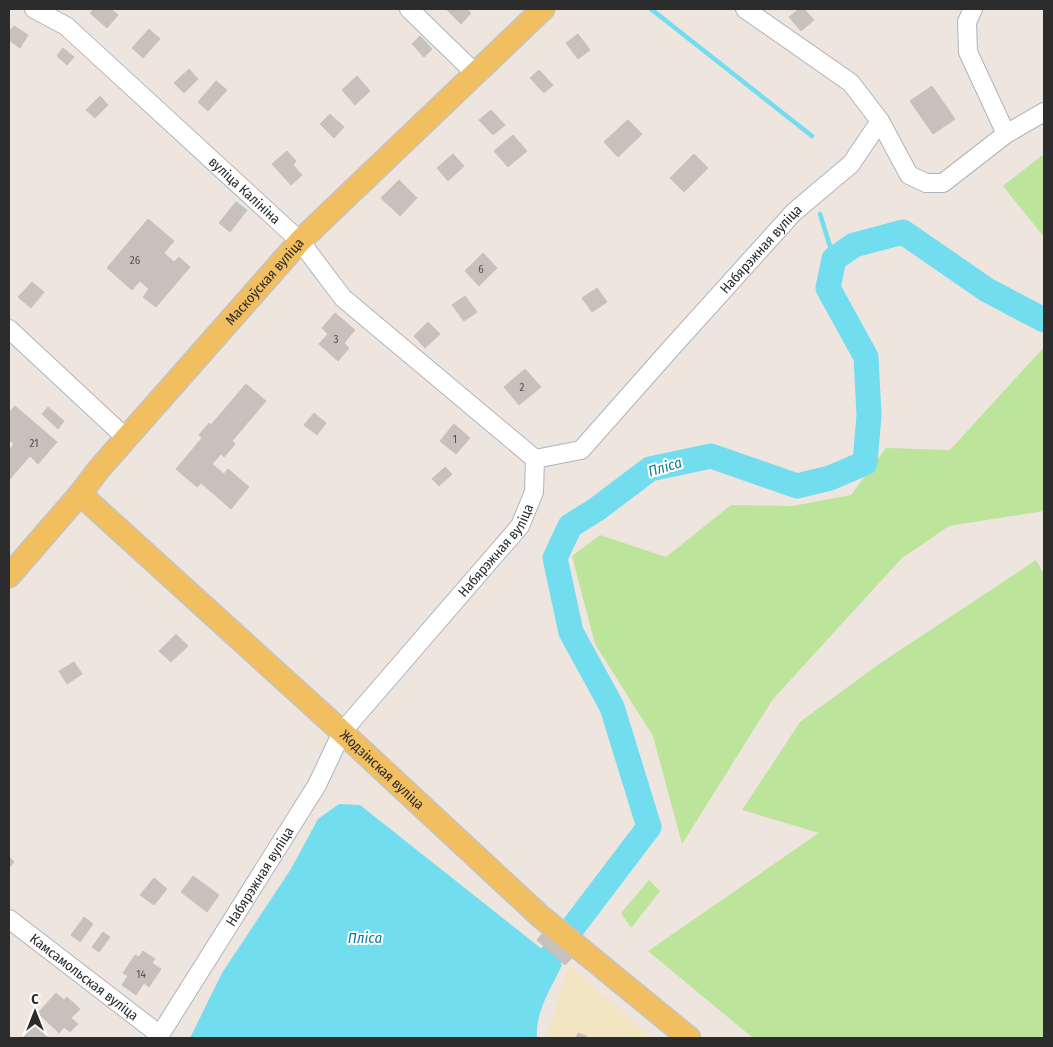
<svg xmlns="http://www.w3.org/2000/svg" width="1053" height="1047" font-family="'Fira Sans Condensed',sans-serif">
  <rect width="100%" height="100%" fill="#eee5df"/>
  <g fill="#bde49b">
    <polygon points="1044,154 1044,237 1003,186"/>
    <polygon points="1044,347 1044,511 949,526 902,558 773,699 682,844 653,736 595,644 572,556 600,535 666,557 731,505 793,506 851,495 886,448 950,450"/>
    <polygon points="1036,560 1044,574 1044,1038 753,1038 648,951 819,833 742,810 800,722 879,664"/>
    <polygon points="649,880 660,891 631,928 621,913"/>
  </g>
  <polygon fill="#f2e5c2" points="569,965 651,1038 547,1038 547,1034"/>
  <path fill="#72ddef" d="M339 804 360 805 562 965C551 989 535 1011 537 1038H190L222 973 291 869 318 819Z"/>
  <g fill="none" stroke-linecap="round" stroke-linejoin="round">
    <g stroke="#72ddef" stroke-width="4.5">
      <polyline points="651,9 812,136"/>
      <polyline points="820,214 834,259"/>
    </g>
    <polyline stroke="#72ddef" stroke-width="25" points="494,1038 545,964 649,827 612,707 571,632 555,558 570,526 597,509 650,469 711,456 797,486 830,478 865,463 869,415 866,357 828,288 834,259 854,245 903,232 987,290 1044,320"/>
  </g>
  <g fill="#c6c1ba" stroke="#c9c1b8">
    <polygon points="94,9 114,9 112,10 118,15 107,28 90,13"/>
    <polygon points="448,9 467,9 471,13 461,24 447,10"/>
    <polygon points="799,9 804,9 814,20 801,31 789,17"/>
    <polygon points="14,26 28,35 20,48 9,40 9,28 11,30"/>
    <polygon points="149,29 160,39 143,58 132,48"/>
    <polygon points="578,34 590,50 578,59 566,43"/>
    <polygon points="420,36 432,49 424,57 412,44"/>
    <polygon points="63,48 74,57 67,65 57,56"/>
    <polygon points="189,69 198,79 184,93 174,83"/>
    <polygon points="539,70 553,85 544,93 530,78"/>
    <polygon points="357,76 370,91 355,105 342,90"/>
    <polygon points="216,81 227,90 208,111 198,102"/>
    <polygon points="932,86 955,119 933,134 910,101"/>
    <polygon points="100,96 108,105 95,118 86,110"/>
    <polygon points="491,110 505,125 493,135 479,120"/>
    <polygon points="330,114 344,127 334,138 320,124"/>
    <polygon points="628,120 642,134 618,156 604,142"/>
    <polygon points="628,120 642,134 618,157 604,142"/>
    <polygon points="513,135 527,151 508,167 494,151"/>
    <polygon points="287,151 296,161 293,165 302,175 291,185 272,164"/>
    <polygon points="453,154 464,166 448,181 437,168"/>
    <polygon points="694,154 708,168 684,192 670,178"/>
    <polygon points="399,180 417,198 400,216 381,198"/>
    <polygon points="236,202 247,210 230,232 219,223"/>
    <polygon points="148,219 174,241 132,290 107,268"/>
    <polygon points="164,253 174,262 179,257 190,267 156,307 143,297 149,289 140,281"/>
    <polygon points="483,253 497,268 479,286 465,271"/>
    <polygon points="32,282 44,292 31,308 18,297"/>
    <polygon points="597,288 607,302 592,312 582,298"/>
    <polygon points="465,296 477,312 464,321 452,305"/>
    <polygon points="335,313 355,330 344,343 349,348 338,361 319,344 328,334 322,328"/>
    <polygon points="428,322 440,334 425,348 414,336"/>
    <polygon points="525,369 541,387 519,405 504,387"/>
    <polygon points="246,384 266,401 232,441 235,444 224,457 221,454 212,464 224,474 228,469 249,487 231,509 201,483 197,487 176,469 202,438 199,435 209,423 211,425"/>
    <polygon points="15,406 57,442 38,464 30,456 9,480 9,450 14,444 9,440 9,413"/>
    <polygon points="48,407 64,421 58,429 42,414"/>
    <polygon points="314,413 326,423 317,435 304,425"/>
    <polygon points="454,424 470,438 456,454 440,441"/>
    <polygon points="445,467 452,474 439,486 432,479"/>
    <polygon points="176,634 188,646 171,662 159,651"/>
    <polygon points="74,662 82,674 67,684 59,671"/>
    <polygon points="9,857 14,862 9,868"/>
    <polygon points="193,876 219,895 207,912 181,892"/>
    <polygon points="154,878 167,889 154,905 140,895"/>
    <polygon points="84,917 93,924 80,942 71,935"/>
    <polygon points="547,928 575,955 565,965 537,940"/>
    <polygon points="103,932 110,937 99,952 92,947"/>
    <polygon points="143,951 155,959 152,963 161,969 149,987 144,983 136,995 122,985 128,976 123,973 135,955 139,957"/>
    <polygon points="56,993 64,1000 67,997 80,1009 71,1018 78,1024 70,1032 64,1027 59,1033 38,1013"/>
    <polygon points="34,1025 50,1038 23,1038"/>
    <polygon points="578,1033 586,1036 586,1038 572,1038 576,1038"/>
  </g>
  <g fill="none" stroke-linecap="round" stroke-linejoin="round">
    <defs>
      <g id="minor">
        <path id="s1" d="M34 9 66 26 300 241 343 298 535 459"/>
        <polyline points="409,9 476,74"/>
        <polyline points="745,9 851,83 880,121 909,175 926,183 943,183 1006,134 1044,112"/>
        <polyline points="973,9 967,22 968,52 1006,134"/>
        <polyline points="9,329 126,438"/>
        <path id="s2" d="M9 919 160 1035"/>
        <path id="s3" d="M158 1038 317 785 342 732 520 526 534 492 535 459 581 450 673 346 794 212 851 164 880 121"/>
      </g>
      <g id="major">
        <path id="s4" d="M80 494 342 732 540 916 689 1038"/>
        <path id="s5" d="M9 576 80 494 99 469 300 241 543 9"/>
      </g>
    </defs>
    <use href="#minor" stroke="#afb3bc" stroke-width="20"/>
    <use href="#major" stroke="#c4c4c4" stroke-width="25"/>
    <use href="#minor" stroke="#fff" stroke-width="18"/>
    <use href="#major" stroke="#f1be60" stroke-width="22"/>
  </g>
  <g text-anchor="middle" stroke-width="4" stroke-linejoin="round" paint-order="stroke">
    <g font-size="11" fill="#525150">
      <text x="135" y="264">26</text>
      <text x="481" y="273">6</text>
      <text x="336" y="343">3</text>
      <text x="522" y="391">2</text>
      <text x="455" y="443">1</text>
      <text x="34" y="447">21</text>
      <text x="141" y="978">14</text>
    </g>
    <g font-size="14" fill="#2c2c2c" stroke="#fff">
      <text dy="5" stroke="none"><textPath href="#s1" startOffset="279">вуліца Калініна</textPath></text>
      <text dy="5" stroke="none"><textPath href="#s3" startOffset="1016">Набярэжная вуліца</textPath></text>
      <text dy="5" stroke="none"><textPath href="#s5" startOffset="390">Маскоўская вуліца</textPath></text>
      <text dy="5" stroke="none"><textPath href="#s3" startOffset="596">Набярэжная вуліца</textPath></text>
      <text dy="5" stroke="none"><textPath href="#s4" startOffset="409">Жодзінская вуліца</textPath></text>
      <text dy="5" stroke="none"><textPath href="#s3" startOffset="191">Набярэжная вуліца</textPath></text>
      <text dy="5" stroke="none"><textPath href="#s2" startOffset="95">Камсамольская вуліца</textPath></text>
    </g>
    <g font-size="15" font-style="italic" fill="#0d7f9f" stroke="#fff">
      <text transform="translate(665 467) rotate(-17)" y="5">Пліса</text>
      <text x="365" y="943">Пліса</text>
    </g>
  </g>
  <rect width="1053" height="1047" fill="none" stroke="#2c2c2c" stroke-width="20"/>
  <g transform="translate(35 1012)" stroke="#ffffff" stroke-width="4" paint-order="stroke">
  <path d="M0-4L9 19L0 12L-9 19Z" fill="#2c2c2c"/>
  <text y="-8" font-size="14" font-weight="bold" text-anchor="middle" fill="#2c2c2c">С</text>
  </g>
</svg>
